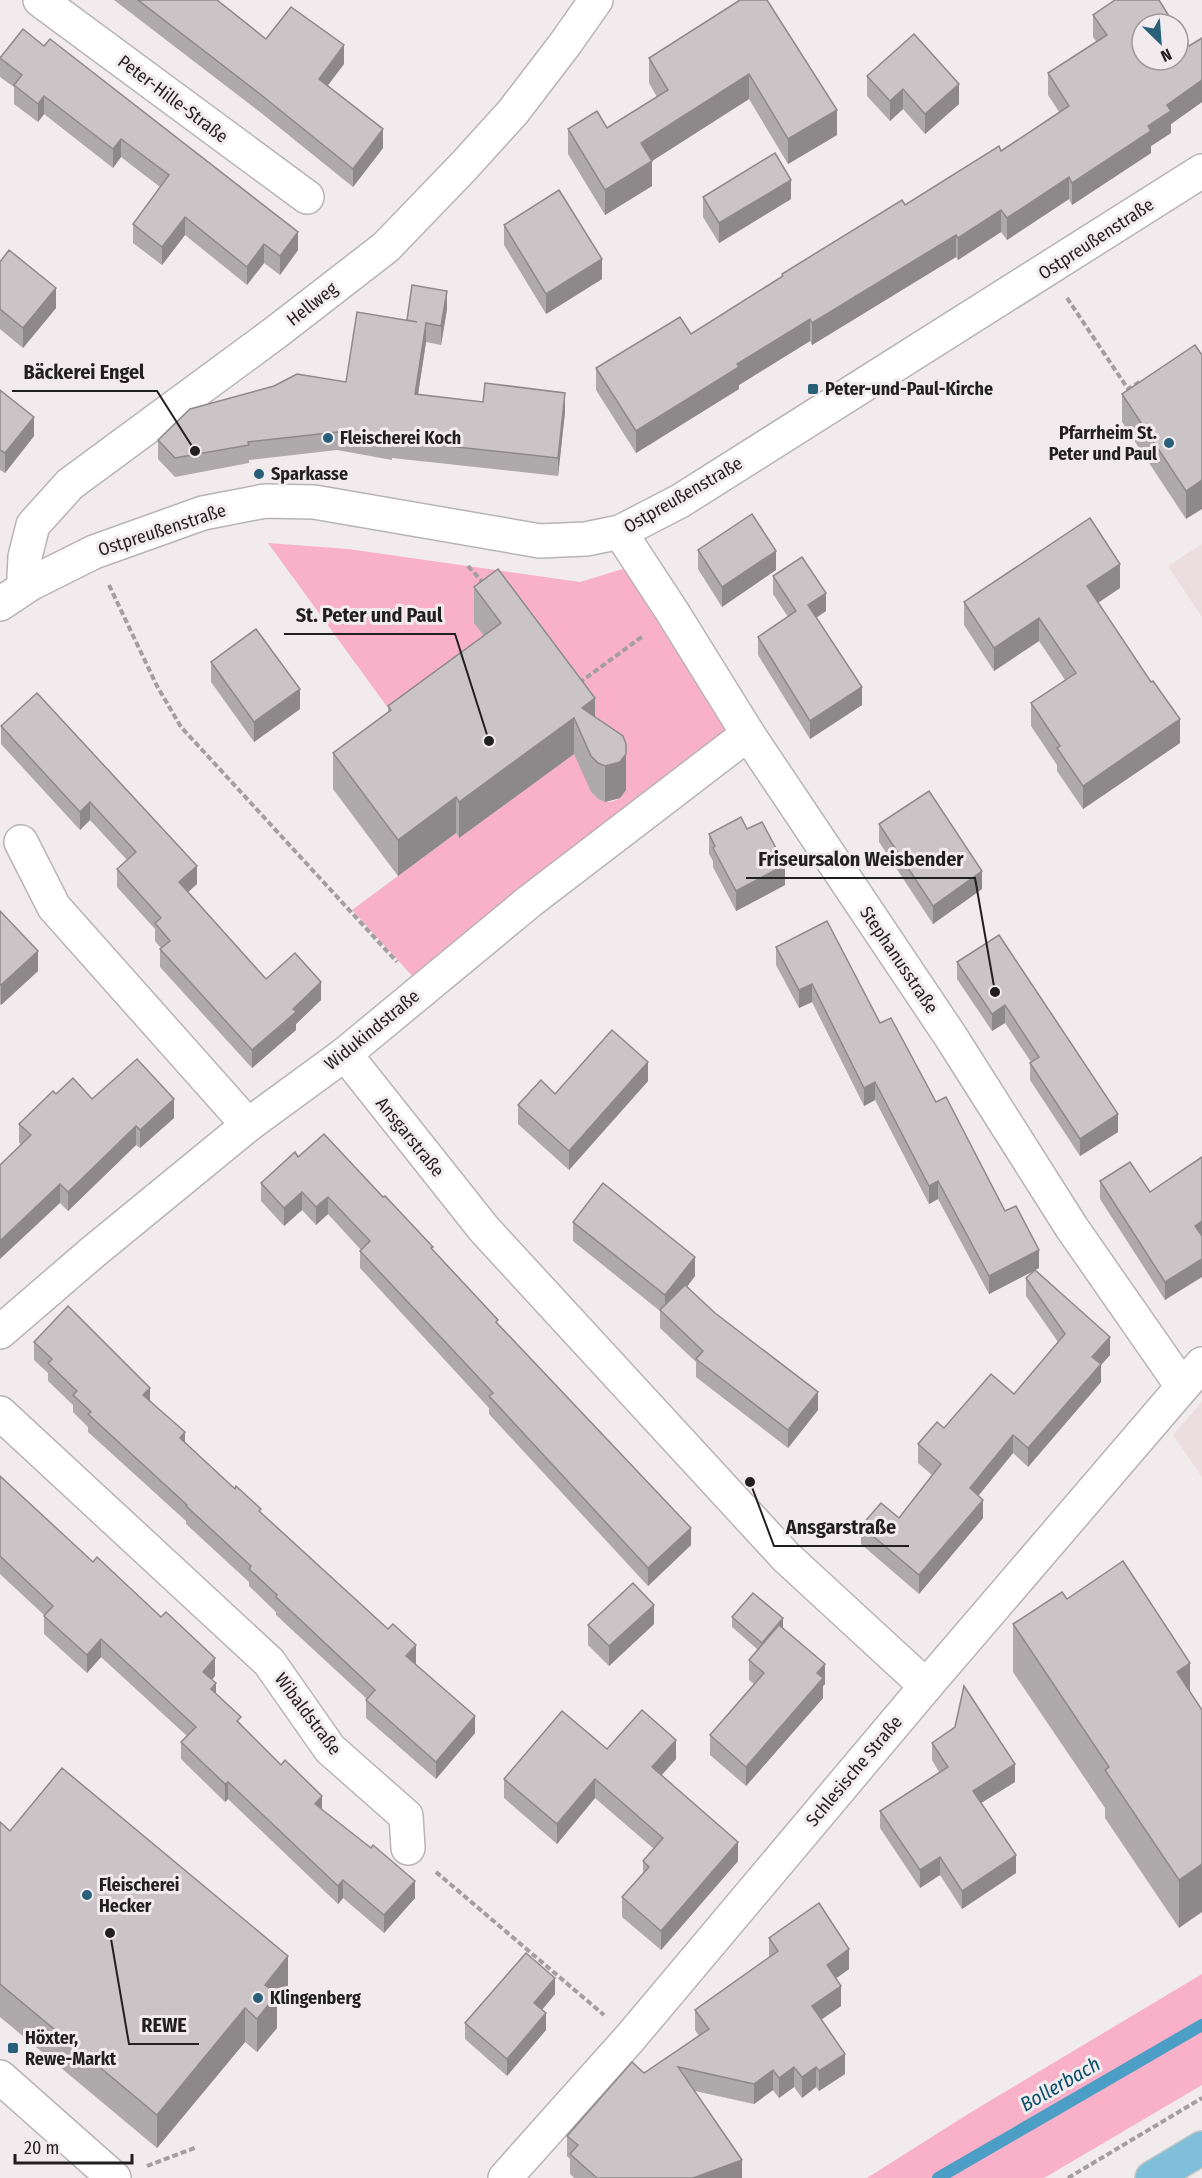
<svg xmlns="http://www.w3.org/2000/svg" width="1202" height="2178" font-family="'Fira Sans Condensed',sans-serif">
  <rect width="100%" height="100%" fill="#f1ebed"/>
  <g fill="#ecdde1">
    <polygon points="1202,544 1202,617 1168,566"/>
    <polygon points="1202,1402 1202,1477 1173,1435"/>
  </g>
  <g fill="#f9b1ca">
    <path d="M268 543 348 549 580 582 629 567 729 730 414 978 352 910 456 833 458 837 574 754 590 776 591 792C605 810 626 802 626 780L488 643 404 730Z"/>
    <polygon points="1202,1974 1202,2085 1044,2178 867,2178 968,2114"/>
  </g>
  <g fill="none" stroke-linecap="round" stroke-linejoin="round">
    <polyline stroke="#4c9ec6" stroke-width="12" points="938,2178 1202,2025"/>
    <defs>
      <g id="minor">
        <polyline points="40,0 307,197"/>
        <polyline points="620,532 673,613 748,734 951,1037 1072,1228 1182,1386"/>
        <polyline points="30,584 24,577 25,557 33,525 70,484 275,333 386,247 464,166 513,112 565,44 596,0"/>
        <polyline points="0,604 30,584 94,552 203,513 265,501 314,502 540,541 586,539 620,532 680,501 1202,171"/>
        <polyline points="21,842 54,907 248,1125"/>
        <polyline points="345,1054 484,1229 786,1557 926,1686"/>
        <polyline points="0,1332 93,1252 248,1125 345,1054 530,901 748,734"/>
        <polyline points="0,1413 269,1662 330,1749 406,1816 408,1848"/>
        <polyline points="0,2077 114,2178"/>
        <polyline points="505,2178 630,2038 926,1686 1202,1364"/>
      </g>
      <polyline id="major" points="1152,2178 1202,2148"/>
    </defs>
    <use href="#minor" stroke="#bab3b5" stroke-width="36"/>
    <use href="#major" stroke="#cac9c9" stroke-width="36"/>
    <g stroke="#a39e9f" stroke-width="4" stroke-dasharray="6 3" stroke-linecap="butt">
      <polyline points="1067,298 1128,389 1141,381"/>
      <polyline points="468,566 485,585"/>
      <polyline points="109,585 157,686 181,727 397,962"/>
      <polyline points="579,683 643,636"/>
      <polyline points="436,1872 604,2015"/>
      <polyline points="147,2166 197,2147"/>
      <polyline points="1068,2178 1202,2098"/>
    </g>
    <use href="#minor" stroke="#fff" stroke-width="33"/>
    <use href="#major" stroke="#80bfda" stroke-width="33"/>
  </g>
  <g fill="#aea9aa">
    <polygon points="114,0 217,0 266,39 344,64 328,85 383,148 353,187 260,112"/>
    <polygon points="740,0 837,135 788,164 749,99 652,161 652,186 605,215 568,154 568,129 607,128 657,97 649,83 649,58"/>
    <polygon points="1093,15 1189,46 1202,38 1202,102 1171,124 1171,133 1151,146 1151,153 1072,205 1069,199 1007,240 1001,232 958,260 956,257 812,345 810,341 739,385 739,389 636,453 596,390 596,368 691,334 782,277 782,274 1001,151 1059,112 1048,95 1048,73 1097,42 1093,37"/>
    <polygon points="0,58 298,250 280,275 264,263 247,285 185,235 162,265 133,243 133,224 160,187 121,157 113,168 44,114 38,122 14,104 14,87 0,77"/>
    <polygon points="867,76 959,104 925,134 903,109 890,121 867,96"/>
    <polygon points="703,197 791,199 719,243 703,217"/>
    <polygon points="504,225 602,279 546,314 504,245"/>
    <polygon points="0,262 56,308 23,348 0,329"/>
    <polygon points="447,309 441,345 426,342 418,395 565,412 558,476 392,458 392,460 337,450 249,460 249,463 175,477 158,459 158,440 346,382 407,320"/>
    <polygon points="1195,345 1186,519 1122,422 1122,394"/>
    <polygon points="0,390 34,436 5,473 0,470"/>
    <polygon points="698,550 776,570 722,607 698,569"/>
    <polygon points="773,576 826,611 816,618 862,705 810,739 758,655 758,637 788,617 773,594"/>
    <polygon points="474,587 595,717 626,790 620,798 605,802 598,799 591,792 574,754 459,838 456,833 398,876 333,789 333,753 388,713 388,706 484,636 474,623"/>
    <polygon points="1120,588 1098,603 1180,743 1083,809 1057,771 1057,765 1031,726 1031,703 1065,680 1039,641 994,671 964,625 964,602"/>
    <polygon points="211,662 300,709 254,742 211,682"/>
    <polygon points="1,726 197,884 188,892 266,979 321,1000 296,1024 296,1030 252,1068 160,967 160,949 161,948 155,941 155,929 117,887 117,869 127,860 90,820 80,830 1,744"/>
    <polygon points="879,824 982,889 933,924 879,842"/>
    <polygon points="747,829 785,885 736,911 713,867 713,861 709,854 709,834"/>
    <polygon points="0,911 38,971 1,1005 0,1004"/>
    <polygon points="999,935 1118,1132 1080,1156 1030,1080 1030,1063 1031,1062 1005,1023 992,1031 957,979 957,962"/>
    <polygon points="776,947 880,1023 936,1102 1005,1211 1039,1268 989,1294 938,1199 929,1204 875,1100 864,1106 812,1002 799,1008 776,965"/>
    <polygon points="648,1081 569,1170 518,1124 518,1105 555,1094"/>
    <polygon points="56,1094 92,1099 174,1118 140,1148 136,1145 68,1211 60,1203 19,1142 19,1124"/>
    <polygon points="298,1157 433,1251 691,1545 648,1586 489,1414 489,1408 360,1268 360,1251 361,1250 328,1214 316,1225 302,1210 284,1226 261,1201 261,1183"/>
    <polygon points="1202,1157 1165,1300 1100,1199 1100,1181 1150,1192"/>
    <polygon points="573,1222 695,1276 687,1287 818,1410 788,1448 696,1377 696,1362 660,1328 660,1311 573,1241"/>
    <polygon points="1026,1278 1110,1355 1101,1365 1101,1382 1028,1467 1013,1453 978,1496 983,1518 919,1594 861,1544 861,1526 899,1518 933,1476 918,1463 918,1444 944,1428 1014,1394 1058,1342 1026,1296"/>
    <polygon points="34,1342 150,1402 185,1442 261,1513 416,1663 415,1664 475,1733 436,1779 366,1718 366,1700 367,1699 276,1615 276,1612 249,1586 249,1582 186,1524 186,1521 88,1432 88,1427 73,1412 73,1405 48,1381 48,1373 34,1360"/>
    <polygon points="0,1476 215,1676 212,1680 216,1694 241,1724 322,1809 415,1898 384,1933 343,1898 338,1904 228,1799 225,1802 181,1759 181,1742 187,1736 101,1657 87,1673 44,1634 44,1615 0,1574"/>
    <polygon points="1067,1599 1190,1663 1179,1928 1105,1818 1105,1808 1013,1672 1013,1624"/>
    <polygon points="732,1617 783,1628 825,1684 823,1686 823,1698 746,1786 710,1755 710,1735 754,1684 749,1680 749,1660 758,1650 732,1627"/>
    <polygon points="654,1624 609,1666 588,1645 588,1625"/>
    <polygon points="932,1743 1015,1782 981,1803 1016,1873 962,1909 940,1875 920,1888 880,1828 880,1811 939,1772 932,1760"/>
    <polygon points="607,1749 676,1759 661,1775 738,1861 661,1950 622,1917 622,1897 643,1873 643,1861 654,1849 595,1798 557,1844 504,1798 504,1779"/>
    <polygon points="0,1822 10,1831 288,1990 277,2004 277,2028 257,2052 245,2042 157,2148 0,2017"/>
    <polygon points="769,1938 849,1969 836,1978 841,2006 822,2019 845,2074 819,2091 816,2087 802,2098 794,2087 779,2098 773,2090 754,2104 695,2091 742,2178 574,2178 570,2174 570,2159 567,2156 567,2136 644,2073 699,2036 695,2030 695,2010 769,1958"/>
    <polygon points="555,1994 542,2010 546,2030 507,2076 465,2039 465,2023"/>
  </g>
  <g fill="#8d898b">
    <polygon points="344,45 344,64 319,97 319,79"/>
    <polygon points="749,74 749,99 652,161 652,186 605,215 605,190 641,143"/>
    <polygon points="1202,80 1202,102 1171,124 1171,133 1151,146 1151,153 1072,205 1072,183 1148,126 1167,105"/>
    <polygon points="959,84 959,104 925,134 925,114"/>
    <polygon points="903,89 903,109 890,121 890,101"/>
    <polygon points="44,96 44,114 38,122 38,104"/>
    <polygon points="837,110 837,135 788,164 788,139"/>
    <polygon points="383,129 383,148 353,187 353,169"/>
    <polygon points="121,139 121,157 113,168 113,149"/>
    <polygon points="1069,177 1069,199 1007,240 1007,218"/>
    <polygon points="791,180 791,199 719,243 719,223"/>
    <polygon points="1001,210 1001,232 958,260 958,238"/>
    <polygon points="185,217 185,235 162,265 162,247"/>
    <polygon points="298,232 298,250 280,275 280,256"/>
    <polygon points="956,235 956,257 812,345 812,323"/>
    <polygon points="264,244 264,263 247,285 247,267"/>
    <polygon points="602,259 602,279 546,314 546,294"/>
    <polygon points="56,288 56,308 23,348 23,328"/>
    <polygon points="447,291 447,309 441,345 441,326"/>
    <polygon points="810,319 810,341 739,385 739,389 636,453 636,431 737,364"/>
    <polygon points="426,323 426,342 415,413 415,394"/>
    <polygon points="565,393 565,412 558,476 558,458"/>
    <polygon points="34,417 34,436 5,473 5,453"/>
    <polygon points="1202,480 1202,509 1186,519 1186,491"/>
    <polygon points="776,551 776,570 722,607 722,587"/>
    <polygon points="1120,564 1120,588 1087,610 1087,586"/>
    <polygon points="826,593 826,611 808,623 808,605"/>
    <polygon points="1039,618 1039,641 994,671 994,648"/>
    <polygon points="862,687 862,705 810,739 810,721"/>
    <polygon points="300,689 300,709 254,742 254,722"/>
    <polygon points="595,698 595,735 582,708"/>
    <polygon points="574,718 574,754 459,838 459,802"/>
    <polygon points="1180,719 1180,743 1083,809 1083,786"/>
    <polygon points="626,754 626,790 620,798 605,802 605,766"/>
    <polygon points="456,797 456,833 398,876 398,840"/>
    <polygon points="90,802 90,820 80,830 80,812"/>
    <polygon points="785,865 785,885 736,911 736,891"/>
    <polygon points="197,866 197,884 179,900 179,882"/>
    <polygon points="982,871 982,889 933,924 933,906"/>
    <polygon points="38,951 38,971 1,1005 1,985"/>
    <polygon points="321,982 321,1000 296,1024 296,1030 252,1068 252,1050 293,1009"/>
    <polygon points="812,984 812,1002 799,1008 799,990"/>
    <polygon points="1005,1005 1005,1023 992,1031 992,1014"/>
    <polygon points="648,1062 648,1081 569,1170 569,1151"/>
    <polygon points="875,1082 875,1100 864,1106 864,1088"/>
    <polygon points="174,1099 174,1118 140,1148 140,1130"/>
    <polygon points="1118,1114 1118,1132 1080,1156 1080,1139"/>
    <polygon points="136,1126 136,1145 68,1211 68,1192"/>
    <polygon points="938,1181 938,1199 929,1204 929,1186"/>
    <polygon points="60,1184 60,1203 0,1259 0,1241"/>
    <polygon points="302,1192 302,1210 284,1226 284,1208"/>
    <polygon points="328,1197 328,1214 316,1225 316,1207"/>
    <polygon points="1202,1221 1202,1240 1195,1226"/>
    <polygon points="1039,1250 1039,1268 989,1294 989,1276"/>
    <polygon points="695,1257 695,1276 665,1315 665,1295"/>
    <polygon points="1202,1259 1202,1277 1165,1300 1165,1282"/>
    <polygon points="1110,1337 1110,1355 1101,1365 1101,1382 1028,1467 1028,1448 1092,1357"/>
    <polygon points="150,1388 150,1405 143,1395"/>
    <polygon points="818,1392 818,1410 788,1448 788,1430"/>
    <polygon points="185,1432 185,1450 180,1438"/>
    <polygon points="1013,1435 1013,1453 970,1506 970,1488"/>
    <polygon points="983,1500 983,1518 919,1594 919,1575"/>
    <polygon points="691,1528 691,1545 648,1586 648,1568"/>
    <polygon points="654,1605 654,1624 609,1666 609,1646"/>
    <polygon points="783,1618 783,1628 762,1653 762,1643"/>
    <polygon points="101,1639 101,1657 87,1673 87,1655"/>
    <polygon points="416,1645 416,1663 406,1674 406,1656"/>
    <polygon points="215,1658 215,1676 203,1690 203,1672"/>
    <polygon points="1190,1663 1190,1711 1177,1672"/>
    <polygon points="825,1664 825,1684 823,1686 823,1698 746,1786 746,1767 817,1673"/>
    <polygon points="216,1683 216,1701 211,1689"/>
    <polygon points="475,1716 475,1733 436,1779 436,1762"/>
    <polygon points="676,1740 676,1759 652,1786 652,1767"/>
    <polygon points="1015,1764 1015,1782 973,1808 973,1791"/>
    <polygon points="595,1779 595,1798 557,1844 557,1824"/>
    <polygon points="228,1782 228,1799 225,1802 225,1784"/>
    <polygon points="322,1796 322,1814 315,1804"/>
    <polygon points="738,1842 738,1861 661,1950 661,1931"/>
    <polygon points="1016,1855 1016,1873 962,1909 962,1891"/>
    <polygon points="940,1857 940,1875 920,1888 920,1870"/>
    <polygon points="1202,1864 1202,1912 1179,1928 1179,1880"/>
    <polygon points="343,1880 343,1898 338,1904 338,1886"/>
    <polygon points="415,1881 415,1898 384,1933 384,1915"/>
    <polygon points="849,1949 849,1969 827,1985 827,1965"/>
    <polygon points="288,1956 288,1990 277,2004 277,2028 257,2052 257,2019 265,1985"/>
    <polygon points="555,1978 555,1994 534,2019 534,2003"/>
    <polygon points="841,1986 841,2006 812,2026 812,2006"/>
    <polygon points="245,2008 245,2042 157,2148 157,2115"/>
    <polygon points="546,2013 546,2030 507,2076 507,2059"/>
    <polygon points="845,2054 845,2074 819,2091 819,2071"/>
    <polygon points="794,2067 794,2087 779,2098 779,2078"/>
    <polygon points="816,2067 816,2087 802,2098 802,2077"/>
    <polygon points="773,2070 773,2090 754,2104 754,2084"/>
    <polygon points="742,2160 742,2178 693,2178"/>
  </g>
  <g fill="#cac4c6" stroke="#8d898b" stroke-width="1.5">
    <polygon points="138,0 217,0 266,39 291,7 344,45 319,79 383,129 353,169 260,94"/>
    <polygon points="740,0 767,0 837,110 788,139 749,74 641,143 652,161 605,190 568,129 597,111 607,128 668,90 649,58"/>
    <polygon points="1115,0 1159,0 1174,24 1142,24 1142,60 1178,60 1178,30 1189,46 1202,38 1202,80 1167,105 1171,111 1148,126 1151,131 1072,183 1069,177 1007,218 1001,210 958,238 956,235 812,323 810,319 737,364 739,367 636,431 596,368 680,317 691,334 783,276 782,274 902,200 905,205 999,146 1001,151 1069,106 1048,73 1107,35 1093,15"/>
    <polygon points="23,29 44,46 50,39 298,232 280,256 264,244 247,267 185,217 162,247 133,224 169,175 121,139 113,149 44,96 38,104 14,85 22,75 0,58"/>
    <polygon points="914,34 959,84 925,114 903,89 890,101 867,76"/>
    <polygon points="775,153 791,180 719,223 703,197"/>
    <polygon points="559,190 602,259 546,294 504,225"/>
    <polygon points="9,250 56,288 23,328 0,309 0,262"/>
    <polygon points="412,285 447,291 441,326 426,323 415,394 483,402 485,383 565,393 558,458 392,440 392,441 337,432 248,442 249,445 175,458 158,440 190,409 274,386 297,374 346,382 357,312 417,322 407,320"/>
    <polygon points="1195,345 1202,355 1202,480 1186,491 1122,394"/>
    <polygon points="0,390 34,417 5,453 0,450"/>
    <polygon points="752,514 776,551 722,587 698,550"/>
    <polygon points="1090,518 1120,564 1087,586 1151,682 1153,681 1180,719 1083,786 1057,748 1060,746 1031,703 1076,673 1039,618 994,648 964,602"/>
    <polygon points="802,557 826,593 808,605 862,687 810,721 758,637 796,611 773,576"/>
    <polygon points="498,569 595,698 582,708 623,736 626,744 626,754 620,762 605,766 598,763 591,756 574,718 459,802 456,797 398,840 333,753 391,710 388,706 501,623 474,587"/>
    <polygon points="256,629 300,689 254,722 211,662"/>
    <polygon points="37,693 197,866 179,882 266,979 295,953 321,982 293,1009 296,1012 252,1050 160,949 170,941 155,923 161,918 117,869 136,852 90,802 80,812 1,726"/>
    <polygon points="929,791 982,871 933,906 879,824"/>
    <polygon points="741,817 747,829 762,822 785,865 736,891 713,848 715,846 709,834"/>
    <polygon points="0,911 38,951 1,985 0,984"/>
    <polygon points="827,921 880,1023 891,1018 936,1102 946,1097 1005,1211 1016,1206 1039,1250 989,1276 938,1181 929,1186 875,1082 864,1088 812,984 799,990 776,947"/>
    <polygon points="999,935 1118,1114 1080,1139 1030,1063 1039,1057 1005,1005 992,1014 957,962"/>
    <polygon points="612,1030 648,1062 569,1151 518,1105 541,1080 555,1094"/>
    <polygon points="137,1059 174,1099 140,1130 136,1126 68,1192 60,1184 0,1241 0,1165 31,1135 19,1124 53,1091 56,1094 73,1078 92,1099"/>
    <polygon points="324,1134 383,1197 385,1196 433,1247 431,1248 498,1320 496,1322 691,1528 648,1568 489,1396 493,1393 360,1251 370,1241 328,1197 316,1207 302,1192 284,1208 261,1183 295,1152 298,1157"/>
    <polygon points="1202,1157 1202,1221 1195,1226 1202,1236 1202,1259 1165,1282 1100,1181 1130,1162 1150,1192"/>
    <polygon points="603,1183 695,1257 665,1295 573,1222"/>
    <polygon points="1035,1270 1110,1337 1092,1357 1101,1364 1028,1448 1013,1435 970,1488 983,1500 919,1575 861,1526 881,1503 899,1518 941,1464 918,1444 937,1422 944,1428 991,1374 1014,1394 1065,1334 1026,1278"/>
    <polygon points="685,1285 715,1313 818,1392 788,1430 696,1359 703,1351 660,1310"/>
    <polygon points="68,1306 150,1388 143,1395 185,1432 180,1438 235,1489 236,1486 261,1509 259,1511 388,1629 393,1624 416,1645 406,1656 475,1716 436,1762 366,1700 375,1690 276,1597 277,1595 249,1569 251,1566 186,1506 187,1505 88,1414 91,1412 73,1395 77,1391 48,1363 52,1359 34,1342"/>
    <polygon points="0,1476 93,1562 97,1557 161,1617 166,1612 215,1658 203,1672 216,1683 211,1689 241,1717 237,1721 281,1765 285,1760 322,1796 315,1804 371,1848 373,1845 415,1881 384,1915 343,1880 338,1886 228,1782 225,1784 181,1742 196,1727 101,1639 87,1655 44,1616 53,1606 0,1556"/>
    <polygon points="1123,1561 1190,1663 1177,1672 1202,1710 1202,1864 1179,1880 1105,1770 1109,1767 1013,1624 1062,1592 1067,1599"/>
    <polygon points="633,1583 654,1605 609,1646 588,1625"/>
    <polygon points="753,1593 783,1618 762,1643 732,1617"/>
    <polygon points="779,1625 825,1664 817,1673 823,1678 746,1767 710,1735 764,1673 749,1660"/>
    <polygon points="964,1686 1015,1764 973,1791 1016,1855 962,1891 940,1857 920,1870 880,1811 948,1767 932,1743 955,1727"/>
    <polygon points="642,1710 676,1740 652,1767 738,1842 661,1931 622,1897 649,1867 643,1861 663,1838 595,1779 557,1824 504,1779 562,1711 607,1749"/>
    <polygon points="62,1768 288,1956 265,1985 277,1994 257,2019 245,2008 157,2115 0,1984 0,1822 10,1831"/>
    <polygon points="819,1903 849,1949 827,1965 841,1986 812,2006 845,2054 819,2071 816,2067 802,2077 794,2067 779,2078 773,2070 754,2084 678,2067 742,2160 693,2178 597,2178 570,2154 578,2145 567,2136 632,2062 644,2073 709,2029 695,2010 778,1951 769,1938"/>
    <polygon points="526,1953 555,1978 534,2003 546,2013 507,2059 465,2023"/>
  </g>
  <g fill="#28607a" stroke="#f1ebed" stroke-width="2">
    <rect x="807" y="383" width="12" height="12" rx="3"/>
    <circle cx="328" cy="438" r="6"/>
    <circle cx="1169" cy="443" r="6"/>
    <circle cx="259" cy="474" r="6"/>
    <circle cx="87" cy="1895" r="6"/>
    <circle cx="258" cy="1998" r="6"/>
    <rect x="7" y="2042" width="12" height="12" rx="3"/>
  </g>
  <g text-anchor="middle" stroke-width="6" stroke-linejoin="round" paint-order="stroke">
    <g font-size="18" fill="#221f20" stroke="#f1ebed">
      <text transform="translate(173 99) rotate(37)" y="6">Peter-Hille-Straße</text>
      <text transform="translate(1096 239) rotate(-33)" y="6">Ostpreußenstraße</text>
      <text transform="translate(312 304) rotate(-38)" y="6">Hellweg</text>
      <text transform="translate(683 495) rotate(-30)" y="6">Ostpreußenstraße</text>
      <text transform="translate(162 530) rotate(-18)" y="6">Ostpreußenstraße</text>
      <text transform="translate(899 960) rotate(56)" y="6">Stephanusstraße</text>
      <text transform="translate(372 1030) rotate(-39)" y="6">Widukindstraße</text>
      <text transform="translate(410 1137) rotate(51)" y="6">Ansgarstraße</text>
      <text transform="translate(308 1714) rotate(53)" y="6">Wibaldstraße</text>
      <text transform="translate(854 1771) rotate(-50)" y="6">Schlesische Straße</text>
    </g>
    <g font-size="18" font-weight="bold" fill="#221f20" stroke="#f1ebed" text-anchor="start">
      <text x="825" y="395">Peter-und-Paul-Kirche</text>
      <text x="1157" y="439" text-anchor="end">Pfarrheim St.<tspan x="1157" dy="21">Peter und Paul</tspan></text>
      <text x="340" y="444">Fleischerei Koch</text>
      <text x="271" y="480">Sparkasse</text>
      <text x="99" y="1891">Fleischerei<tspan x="99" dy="21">Hecker</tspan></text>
      <text x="270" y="2004">Klingenberg</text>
      <text x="25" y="2044">Höxter,<tspan x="25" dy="21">Rewe-Markt</tspan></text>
    </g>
    <g font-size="20" font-style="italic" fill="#094e6a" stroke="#f1ebed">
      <text transform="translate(1060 2084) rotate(-30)" y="7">Bollerbach</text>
    </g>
  </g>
  <path fill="none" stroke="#221f20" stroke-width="2" d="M195 451L157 391H12M489 741L455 634H284M995 992L975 878H746M750 1482L774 1546H909M110 1933L129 2044H199"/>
  <g fill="#221f20" stroke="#f1ebed" stroke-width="2">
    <circle cx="195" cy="451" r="6"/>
    <circle cx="489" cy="741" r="6"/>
    <circle cx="995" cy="992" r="6"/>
    <circle cx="750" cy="1482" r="6"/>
    <circle cx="110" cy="1933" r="6"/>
  </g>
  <g font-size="20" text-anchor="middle" font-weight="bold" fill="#221f20" stroke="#f1ebed" stroke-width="6" stroke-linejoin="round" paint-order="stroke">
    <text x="84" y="379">Bäckerei Engel</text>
    <text x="369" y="622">St. Peter und Paul</text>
    <text x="861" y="866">Friseursalon Weisbender</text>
    <text x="841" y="1534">Ansgarstraße</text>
    <text x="164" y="2032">REWE</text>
  </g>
  <g transform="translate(1160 42) rotate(155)"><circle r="28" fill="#f1ebed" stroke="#9e999b" stroke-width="1.5"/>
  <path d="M0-4.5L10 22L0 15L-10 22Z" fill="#28607a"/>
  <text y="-9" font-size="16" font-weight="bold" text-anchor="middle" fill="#221f20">N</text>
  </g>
  <path d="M15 2154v9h117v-9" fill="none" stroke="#221f20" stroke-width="3"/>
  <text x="24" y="2154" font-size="18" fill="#221f20" stroke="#f1ebed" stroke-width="4.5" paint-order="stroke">20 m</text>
</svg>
